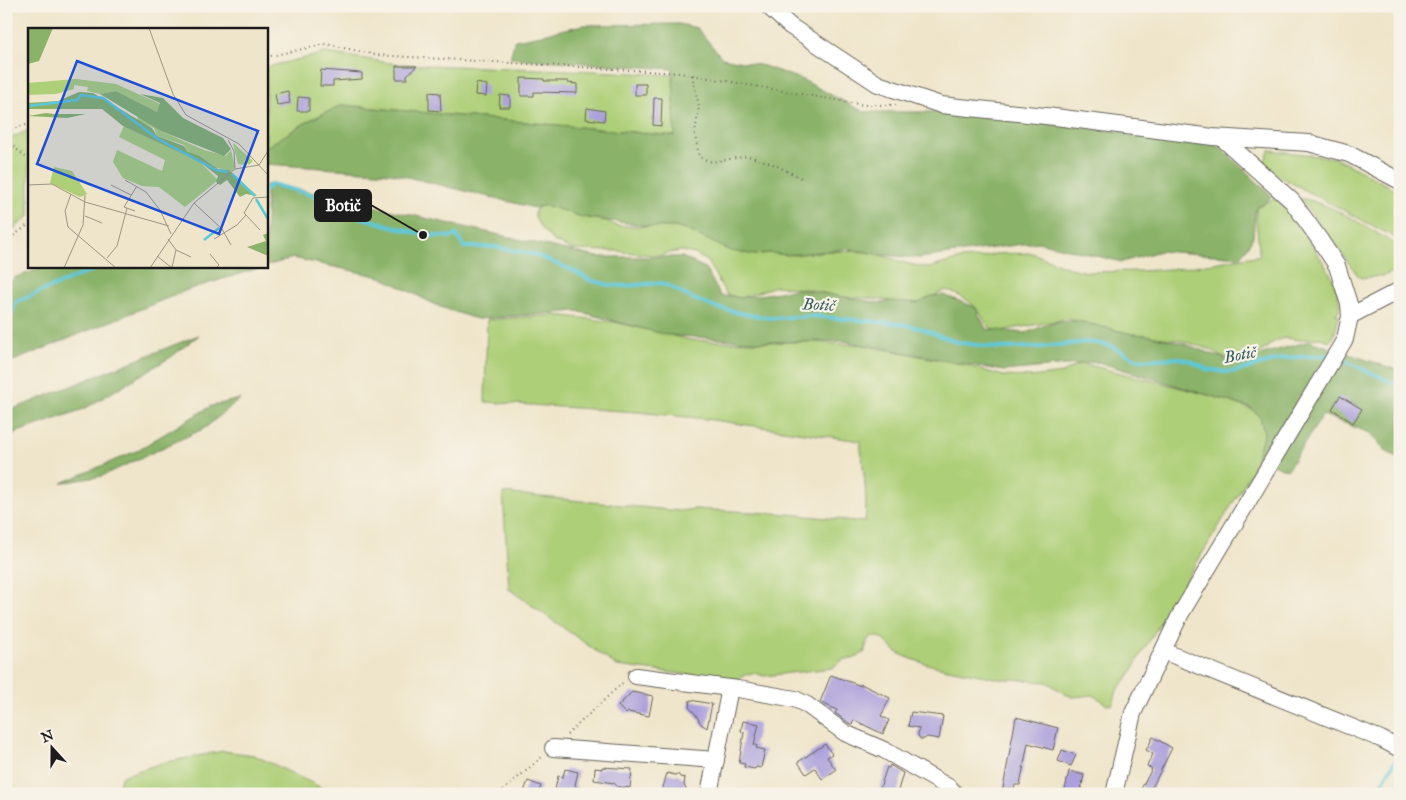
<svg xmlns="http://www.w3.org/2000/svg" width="1406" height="800" font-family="'IM FELL Great Primer',serif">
  <rect width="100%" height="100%" fill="#f7f3e8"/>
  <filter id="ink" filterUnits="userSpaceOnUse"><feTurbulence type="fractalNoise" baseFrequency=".02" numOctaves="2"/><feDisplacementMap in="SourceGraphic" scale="10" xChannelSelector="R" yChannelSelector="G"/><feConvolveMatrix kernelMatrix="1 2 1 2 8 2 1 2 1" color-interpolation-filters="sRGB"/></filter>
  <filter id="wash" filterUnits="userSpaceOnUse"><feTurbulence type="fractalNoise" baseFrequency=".0096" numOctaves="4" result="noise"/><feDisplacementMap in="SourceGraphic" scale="20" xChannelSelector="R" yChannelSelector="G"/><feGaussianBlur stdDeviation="1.12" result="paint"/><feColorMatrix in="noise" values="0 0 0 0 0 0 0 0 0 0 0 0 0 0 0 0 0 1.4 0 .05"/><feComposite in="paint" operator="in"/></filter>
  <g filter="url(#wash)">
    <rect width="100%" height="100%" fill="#efe5ca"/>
    <g fill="#adcf77" stroke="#64764a">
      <polygon points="326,53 397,64 593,71 673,75 675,136 342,105 310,120 266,147 266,67"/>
      <polygon points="29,130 29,216 6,235 6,140"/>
      <polygon points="1270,150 1336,158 1400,192 1400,240 1261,167"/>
      <path d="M1300 198C1336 205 1369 229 1400 247V269L1383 276 1360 278Z"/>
      <path d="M1274 199 1281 202 1300 226 1328 270 1334 281 1341 305 1337 313 1335 314 1339 315V317L1334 336 1330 341 1320 338 1299 340 1286 338 1275 341 1264 350 1253 356 1228 358 1221 357 1212 350 1179 340 1132 334 1078 321 1066 319 1001 331C983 328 987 321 977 309 970 300 956 294 946 290L919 303 900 302 867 298 839 297 813 290 776 286 740 298 726 294 707 261 695 254 681 251 669 253 660 256 617 251 572 250 552 240 541 228 535 218V211L538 207 545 205 582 217 607 221 617 226 675 227 689 231 702 237 755 255 768 253 795 255 825 251 870 252 909 264 929 268 960 259 980 258 995 254 1032 253 1069 268 1088 272 1141 271 1183 268 1261 255 1259 253C1259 236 1254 221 1257 206Z"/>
      <path d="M556 315 614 322 691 340 737 342H808L864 345 966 365 1003 376 1031 377 1063 373 1079 364 1093 366 1217 397 1253 410 1260 417 1263 426 1264 434 1251 473 1137 661 1130 675 1117 690 1113 704 1107 705 1101 700 1093 695 1073 697 1065 694 1047 682 1011 679H1000C969 672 928 668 900 654 889 648 886 636 873 636L867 641 865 652 853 659H844L832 668 764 676 754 673 745 675 739 679 700 676 617 666 509 589 503 493 679 511 695 509 788 514 865 522C868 496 863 467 860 441L706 419 637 412 485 402 487 320Z"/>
      <polygon points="223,751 254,755 324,789 330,794 121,794 119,784 122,776 162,763"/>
    </g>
    <g fill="#8ab268" stroke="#536742">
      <polygon points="679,24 697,28 722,58 764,66 803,80 864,112 947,112 1191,140 1220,147 1272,196 1263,204 1258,206 1255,211 1253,237 1241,257 1160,251 1122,262 1038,242 919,258 881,255 850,249 788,255 768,253 755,255 731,251 689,231 675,227 655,227 582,217 545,205 535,208 391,173 266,164 266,147 310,120 342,105 675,136 673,69 510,58 515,40 542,35 547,33 584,25"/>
      <polygon points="266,185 301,190 597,257 682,257 705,268 721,296 732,296 740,298 798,289 880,303 893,301 919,303 931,296 944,295 975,307 986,329 1026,333 1053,322 1078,321 1132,334 1147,335 1182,343 1233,362 1310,341 1400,371 1400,458 1387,452 1370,433 1323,415 1287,470 1256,457 1264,434 1260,417 1251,408 1098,362 1004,371 843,341 764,342 667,335 577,311 478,319 470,317 438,306 381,277 293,258 266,266"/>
      <polygon points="48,266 266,266 190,289 6,364 6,287 14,278"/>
      <polygon points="199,335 171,357 84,409 6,436 6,412"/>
      <polygon points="240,399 205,428 102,476 62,483 136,451 211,406"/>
    </g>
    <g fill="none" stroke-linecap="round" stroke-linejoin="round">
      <g stroke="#5dc8d8" stroke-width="4">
        <polyline points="266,190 271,184 317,196 356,216 423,235 451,237 457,235 464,247 495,247 533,254 574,271 590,280 609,285 625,286 660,283 669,286 691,298 714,307 749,315 772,318 812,316 901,324 920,328 956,342 997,348 1042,347 1086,342 1097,343 1111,346 1138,360 1179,358 1191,361 1206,369 1225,372 1238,371 1284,358 1330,355"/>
        <polyline points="6,320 10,317 16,302 102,266"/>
        <polyline points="1343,360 1400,386"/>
        <polyline points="1376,794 1400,752"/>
      </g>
    </g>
    <g id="blocks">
      <g fill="#aca0db">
        <polygon points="396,66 417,66 407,75 407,79 396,79"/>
        <polygon points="321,70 362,73 362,79 333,81 333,86 320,86"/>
        <polygon points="521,78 544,79 544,81 568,81 568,83 577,84 577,93 534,92 534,96 521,96"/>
        <polygon points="476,83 487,85 486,96 475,95"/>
        <rect x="635" y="84" width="11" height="11"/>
        <polygon points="288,91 290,103 277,105 275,94"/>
        <polygon points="429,92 440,93 441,111 429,110"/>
        <polygon points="500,95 510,96 510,107 499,107"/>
        <polygon points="298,97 309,98 309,111 297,111"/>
        <polygon points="654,98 662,98 661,126 653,125"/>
        <polygon points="587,108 605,111 604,121 586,119"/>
        <polygon points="1340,396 1362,409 1353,423 1332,409"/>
        <polygon points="831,675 861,686 861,684 890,698 881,716 889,720 883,734 854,720 852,725 850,724 835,713 837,710 820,702"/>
        <polygon points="632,692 653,696 649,716 628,712 626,714 618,706"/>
        <polygon points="690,700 712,704 707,728 701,724 696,715 689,707"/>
        <polygon points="911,712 943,716 939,739 927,737 924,739 920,739 918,735 919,728 908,726"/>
        <polygon points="1016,717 1058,728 1053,750 1028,743 1020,785 1015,785 1013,794 1002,794"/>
        <polygon points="743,721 759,724 754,745 757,745 756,748 765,750 761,768 756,767 755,769 744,767 745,764 739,763 744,732 741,731"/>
        <polygon points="1153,737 1172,748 1149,794 1138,794 1152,769 1147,766 1153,754 1146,750"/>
        <polygon points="825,744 832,754 827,757 836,770 822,779 815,768 806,774 798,762"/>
        <polygon points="1062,750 1076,755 1071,766 1058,761"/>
        <polygon points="890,765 903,773 897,794 878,794 887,767 889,768"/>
        <polygon points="602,767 632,769 630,788 618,787 614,783 594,780 595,768 602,769"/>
        <polygon points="565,769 578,772 575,785 578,789 574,791 574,794 554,794 558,776 563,777"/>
        <polygon points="1069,771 1084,775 1080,794 1064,794"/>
        <polygon points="667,773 675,775 678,774 680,777 685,778 684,785 686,789 681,794 670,794 662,791"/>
        <polygon points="528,781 541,786 538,794 523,794"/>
      </g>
    </g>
  </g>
  <g filter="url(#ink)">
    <use href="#blocks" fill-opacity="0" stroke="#666259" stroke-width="1"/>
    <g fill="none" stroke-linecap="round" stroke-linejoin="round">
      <defs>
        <g id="minor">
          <polyline points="768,6 790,26 878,84 941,105 1055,117 1213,137 1309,143 1349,154 1400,181"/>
          <polyline points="1350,316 1400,290"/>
          <polyline points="1163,651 1381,739 1400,749"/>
          <polyline points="636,676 738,689 795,699 807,705 845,733 884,750 950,788 955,794"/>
          <polyline points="553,748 716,760"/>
          <polyline points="709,794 730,688"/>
          <polyline points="1114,794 1133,713 1180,615 1345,339 1350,316 1349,304 1337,266 1320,240 1292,201 1222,138"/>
        </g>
      </defs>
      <use href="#minor" stroke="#666259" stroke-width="18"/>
      <g stroke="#666259" stroke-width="2" stroke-dasharray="1 4" stroke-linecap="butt">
        <polyline points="266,57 326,44 376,55 680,73 864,105 896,105"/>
        <polyline points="692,75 699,106 695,134 699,157 712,162 748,156 771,163 801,178"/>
        <polyline points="6,131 29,124"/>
        <polyline points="6,140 29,160"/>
        <polyline points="6,242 29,224"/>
        <polyline points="567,735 619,686 624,682"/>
        <polyline points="499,794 543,756"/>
      </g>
      <use href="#minor" stroke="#fff" stroke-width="16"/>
    </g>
  </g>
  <g text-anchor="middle" stroke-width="4.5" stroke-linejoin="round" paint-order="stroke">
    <g font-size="16" font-style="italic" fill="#33585e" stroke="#f7f3e8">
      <text transform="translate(819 304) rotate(3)" y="6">Botič</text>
      <text transform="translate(1240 354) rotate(-11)" y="6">Botič</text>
    </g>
  </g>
  <g transform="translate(28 28)">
    <rect width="240" height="240" fill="#efe5ca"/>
    <path d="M48 51 88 56 132 76 129 84 88 63 72 66 59 63 60 59 46 57V61L28 66 0 67V55ZM109 86 133 103 176 122 198 128 203 122 207 139 204 143 189 140 172 128 161 125 156 117 129 108 126 100 110 93ZM96 98 172 134 190 152 157 179 131 159 114 158 95 150 85 134 89 122 134 143 137 132 91 109ZM205 115 225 133 221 137 215 131 219 137 210 136ZM26 139 44 143 59 166 52 169 22 155Z" fill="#adcf77"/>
    <path d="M0 0H25L11 33 0 36ZM88 63 129 84 132 75 112 66 135 70 155 90 195 110 203 121 196 128 133 103 72 66ZM51 64 65 65 124 100 129 108 156 118 160 124 172 128 190 141 201 142 229 168 218 166 212 169 199 152 192 157 188 154 190 148 172 134 95 98 74 81H0V75L30 73ZM18 85 26 86H58L39 90 0 88ZM240 205V228L219 219 238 213 235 207Z" fill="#8ab268"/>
    <path fill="none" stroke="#5dc8d8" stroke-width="2.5" d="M0 78 49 72 53 67 75 70 130 111 188 142 200 144M204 146 227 168M228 171 240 191M176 212 191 200"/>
    <path fill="none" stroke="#9b9584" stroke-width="1" d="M121 0 145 66 158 87 211 116 240 147M200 112 206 123 207 141M231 137 240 123M97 152 118 164 132 182 143 206M0 157 24 156 57 174 141 198M83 157 103 167M43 166 37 183 40 199 88 240M166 175 194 201 203 217M107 183 96 179 109 158M218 187 216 185 225 170 240 169M218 187 232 202M57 188 74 195M140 211 148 222 163 229M186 211 209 197 218 187M182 226 191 237 188 240M129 228 144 240M79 230 89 218 99 180M144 239 148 222M36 240 55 197 57 167M122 240 166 175 207 141 231 137"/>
    <path fill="#1d4ed8" fill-opacity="0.15" stroke="#1d4ed8" stroke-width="2.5" d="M49 33 230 103 191 206 9 136Z"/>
    <rect width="240" height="240" fill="none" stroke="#1c1c1c" stroke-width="2.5"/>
  </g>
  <path fill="none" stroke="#1c1c1c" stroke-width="2" d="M423 235L371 205"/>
  <circle fill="#1c1c1c" stroke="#f7f3e8" stroke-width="2" cx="423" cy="235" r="5"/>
  <rect fill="#1c1c1c" stroke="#1c1c1c" stroke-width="2" x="315" y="190" width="56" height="31" rx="5"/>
  <g font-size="16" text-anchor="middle" font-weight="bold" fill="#fff">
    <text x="343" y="211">Botič</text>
  </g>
  <rect width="1406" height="800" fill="none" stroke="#f7f3e8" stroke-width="25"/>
  <g transform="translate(52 748) rotate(339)" stroke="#f7f3e8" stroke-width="4" paint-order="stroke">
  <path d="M0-4L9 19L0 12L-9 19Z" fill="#1c1c1c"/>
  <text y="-8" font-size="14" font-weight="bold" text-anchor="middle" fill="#1c1c1c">N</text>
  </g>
</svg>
